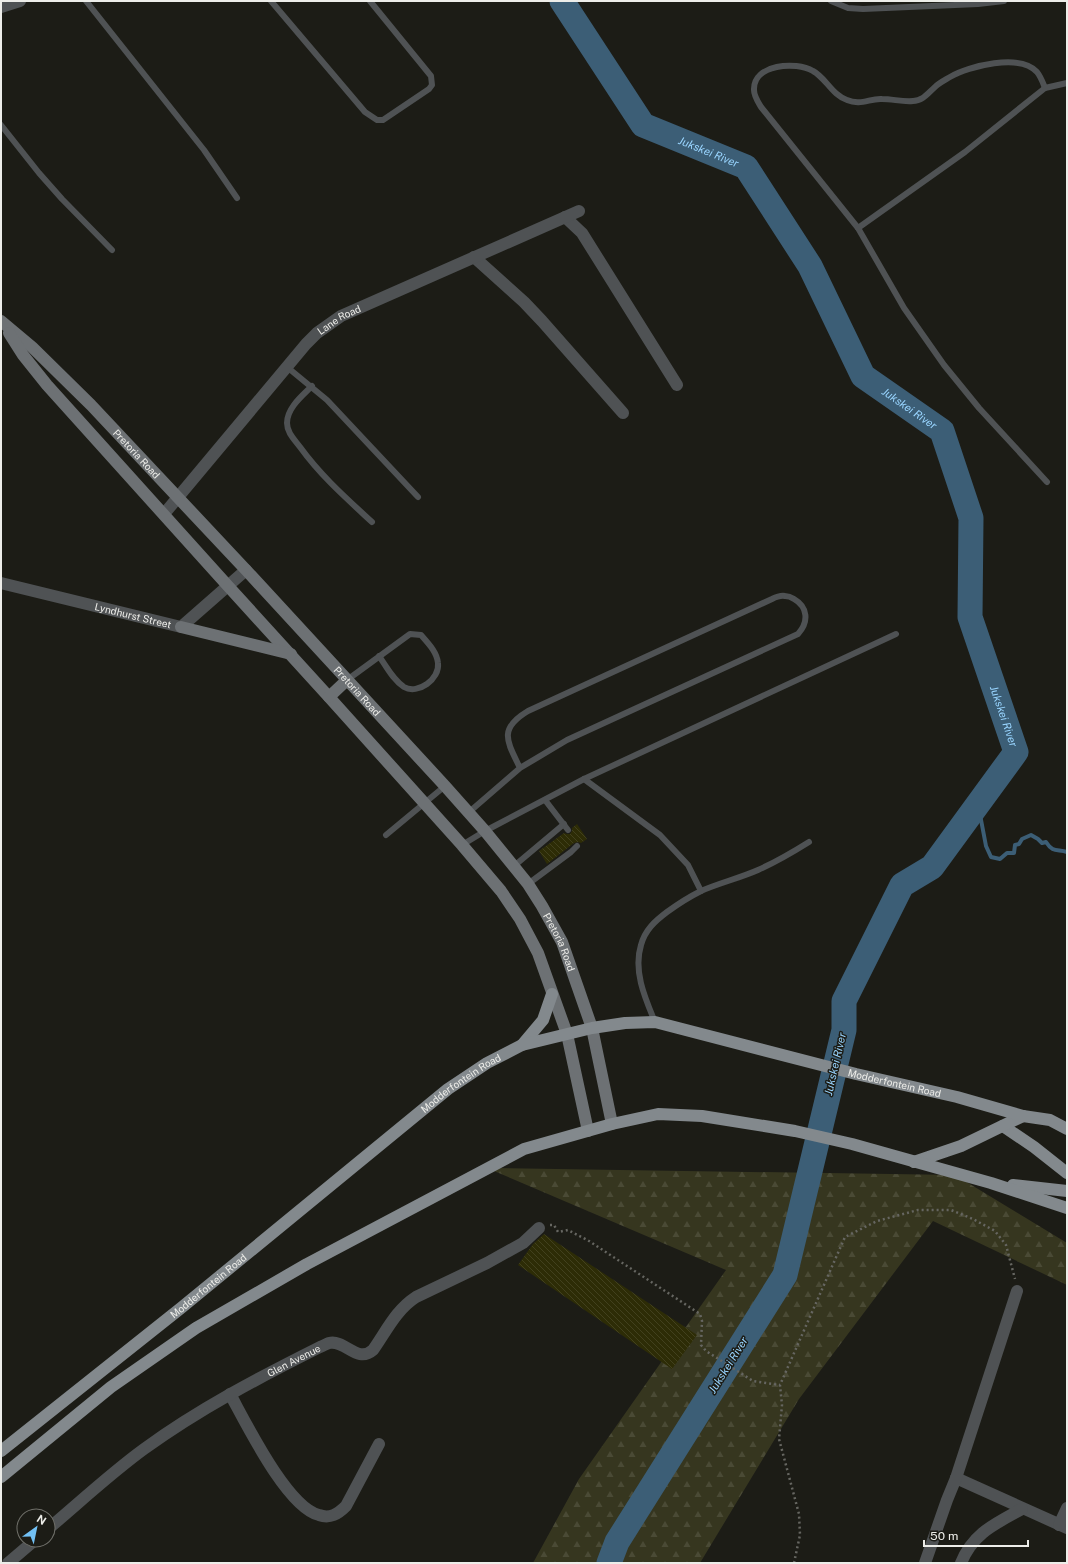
<svg xmlns="http://www.w3.org/2000/svg" width="1068" height="1564" font-family="'Public Sans',sans-serif">
  <defs>
    <pattern id="forest-firs" width="22" height="20" patternUnits="userSpaceOnUse"><rect width="22" height="20" fill="#36361f"/><path d="M5 1l3.5 6h-7zM16 11l3.5 6h-7z" fill="#4a4a35"/></pattern>
    <pattern id="building-back-hatch" width="6" height="6" patternUnits="userSpaceOnUse"><rect width="6" height="6" fill="#2d2c06"/><path d="M-1 5l2 2M0 0l6 6M5-1l2 2" fill="none" stroke="#42411e"/></pattern>
  </defs>
  <rect width="100%" height="100%" fill="#1c1c16"/>
  <polygon fill="url(#forest-firs)" points="487,1168 955,1175 1067,1243 1067,1285 933,1221 799,1399 700,1563 533,1563 579,1479 726,1270"/>
  <g fill="none" stroke-linecap="round" stroke-linejoin="round">
    <path stroke="#3c5e76" stroke-width="4" d="M978 804 986 846 991 857 1000 859 1007 853H1014L1015 845 1019 844 1022 839 1031 835 1038 839 1042 843 1046 842C1053 853 1057 849 1067 852"/>
    <path stroke="#3c5e76" stroke-width="25" id="s1" d="M562 1 643 125 746 167 810 266 863 376 942 431 971 518 970 617 1016 752 932 867 902 885 844 1001V1030L785 1275 617 1542 609 1563"/>
  </g>
  <g fill="url(#building-back-hatch)">
    <polygon points="577,824 587,839 581,843 578,842 574,843 547,864 539,851 564,833 567,834 570,834 572,831 572,828"/>
    <polygon points="544,1234 697,1335 672,1369 518,1265 533,1244"/>
  </g>
  <g fill="none" stroke-linecap="round" stroke-linejoin="round">
    <g stroke="#666661" stroke-width="2.5" stroke-dasharray="2 3" stroke-linecap="butt">
      <polyline points="550,1225 554,1225 558,1232 568,1230 589,1241 700,1314 702,1321 701,1345 706,1351 753,1381 780,1385"/>
      <polyline points="794,1563 800,1535 799,1514 779,1439 782,1405 780,1385 845,1237 877,1221 918,1210 951,1210 973,1219 995,1231 1006,1245 1015,1279"/>
    </g>
    <g stroke="#4f5254" stroke-width="6">
      <polyline points="86,1 204,150 237,198"/>
      <polyline points="271,1 365,112 377,120 383,120 429,89 432,85 431,76 370,1"/>
      <polyline points="831,1 848,8 863,9 978,4 1004,1"/>
      <path d="M1045 88C1043 83 1041 77 1037 72 1020 53 969 66 950 77 945 80 939 83 935 87 928 93 923 101 913 101 902 102 893 99 882 99 870 98 861 106 847 100 832 95 826 78 813 71 796 61 753 64 754 90 754 96 758 102 761 107L858 228 904 308 944 365 979 408 1047 482"/>
      <polyline points="1,125 39,173 62,199 112,250"/>
      <polyline points="858,228 965,152 1045,88 1067,83"/>
      <polyline points="287,367 327,400 418,497"/>
      <path d="M312 386C302 396 287 408 287 423 287 433 295 440 300 447 321 476 346 498 372 522"/>
      <path d="M347 680 410 634 421 635C428 643 437 652 438 663 440 679 418 695 404 687 393 680 386 666 379 656"/>
      <polyline points="584,779 660,835 688,865 701,891"/>
      <polyline points="545,800 568,830"/>
      <path d="M468 813 520 768 567 740 798 634C809 622 808 607 794 599 791 597 788 596 785 596 780 595 776 597 772 599L528 711C498 729 507 741 520 768"/>
      <polyline points="386,835 445,786"/>
      <polyline points="462,845 485,831 584,779 896,634"/>
      <polyline points="514,866 564,824"/>
      <polyline points="528,884 571,852 577,846"/>
      <path d="M655 1022C645 998 633 971 641 945 645 930 655 921 667 912 678 904 689 897 701 891 719 883 740 878 758 870 776 862 793 852 809 842"/>
    </g>
    <g stroke="#4f5254" stroke-width="12">
      <polyline points="1,7 20,1"/>
      <polyline points="565,217 582,233 677,385"/>
      <polyline points="474,257 524,302 542,321 623,413"/>
      <path id="s2" d="M164 514 306 344 317 333 341 316 579 211"/>
      <path id="s3" d="M1 583 181 627 246 570"/>
      <path d="M230 1394C246 1423 287 1507 319 1515 330 1519 338 1514 346 1506L379 1444"/>
      <polyline points="956,1478 1067,1528"/>
      <polyline points="1059,1525 1067,1508"/>
      <path id="s4" d="M48 1529C80 1502 111 1473 144 1449 199 1409 260 1377 320 1347 323 1346 326 1344 329 1343 345 1339 357 1364 373 1350 387 1330 396 1310 416 1297L487 1263 523 1243 539 1228"/>
      <polyline points="8,1563 35,1540"/>
      <polyline points="925,1563 947,1500 956,1478 1017,1291"/>
      <path d="M961 1563C973 1533 995 1524 1022 1509"/>
    </g>
    <g stroke="#6d7174" stroke-width="12">
      <path id="s5" d="M1 321 32 347 91 405 246 570 445 786 485 831 528 884 542 906 562 942 592 1028 612 1124"/>
      <polyline points="9,333 23,355 47,385 228,586 329,697 462,845 501,891 520,919 538,953 567,1034 588,1131"/>
      <polyline points="181,627 291,654"/>
      <polyline points="329,697 347,680"/>
    </g>
    <g stroke="#83898d" stroke-width="12">
      <polyline points="522,1045 543,1020 552,994"/>
      <polyline points="1003,1126 1034,1147 1067,1173"/>
      <polyline points="914,1162 961,1146 1023,1116"/>
      <polyline points="1013,1185 1067,1191"/>
      <path id="s6" d="M1 1451 181 1308 448 1089 487 1063 522 1045 592 1028 625 1023 655 1022 856 1074 957 1097 1023 1116 1050 1120 1067 1129"/>
      <polyline points="1,1477 111,1387 196,1328 307,1264 524,1149 612,1124 658,1114 702,1116 795,1131 852,1144 991,1183 1067,1208"/>
    </g>
  </g>
  <g text-anchor="middle" stroke-width="3" stroke-linejoin="round" paint-order="stroke">
    <g font-size="10" fill="#edede9" stroke="#1c1c16">
      <text dy="4" stroke="none"><textPath href="#s2" startOffset="263">Lane Road</textPath></text>
      <text dy="4" stroke="none"><textPath href="#s5" startOffset="190">Pretoria Road</textPath></text>
      <text dy="4" stroke="none"><textPath href="#s3" startOffset="136">Lyndhurst Street</textPath></text>
      <text dy="4" stroke="none"><textPath href="#s5" startOffset="514">Pretoria Road</textPath></text>
      <text dy="4" stroke="none"><textPath href="#s5" startOffset="838">Pretoria Road</textPath></text>
      <text dy="4" stroke="none"><textPath href="#s6" startOffset="1044">Modderfontein Road</textPath></text>
      <text dy="4" stroke="none"><textPath href="#s6" startOffset="589">Modderfontein Road</textPath></text>
      <text dy="4" stroke="none"><textPath href="#s6" startOffset="265">Modderfontein Road</textPath></text>
      <text dy="4" stroke="none"><textPath href="#s4" startOffset="299">Glen Avenue</textPath></text>
    </g>
    <g font-size="11" font-style="italic" fill="#99d5ff" stroke="#1c1c16">
      <text dy="4" stroke="none"><textPath href="#s1" startOffset="219">Jukskei River</textPath></text>
      <text dy="4" stroke="none"><textPath href="#s1" startOffset="556">Jukskei River</textPath></text>
      <text dy="4" stroke="none"><textPath href="#s1" startOffset="891">Jukskei River</textPath></text>
      <text transform="translate(835 1064) rotate(-77)" y="4">Jukskei River</text>
      <text transform="translate(728 1365) rotate(-58)" y="4">Jukskei River</text>
    </g>
  </g>
  <rect width="1068" height="1564" fill="none" stroke="#edede9" stroke-width="4"/>
  <g transform="translate(36 1528) rotate(33)"><circle r="19" fill="#1c1c16" stroke="#70706a"/>
  <path d="M0-3L7 15L0 10L-7 15Z" fill="#72c1f5"/>
  <text y="-6" font-size="11" font-weight="bold" text-anchor="middle" fill="#edede9">N</text>
  </g>
  <path d="M924 1540v6h104v-6" fill="none" stroke="#edede9" stroke-width="2"/>
  <text x="930" y="1540" font-size="12" fill="#edede9" stroke="#1c1c16" stroke-width="3" paint-order="stroke">50 m</text>
</svg>
